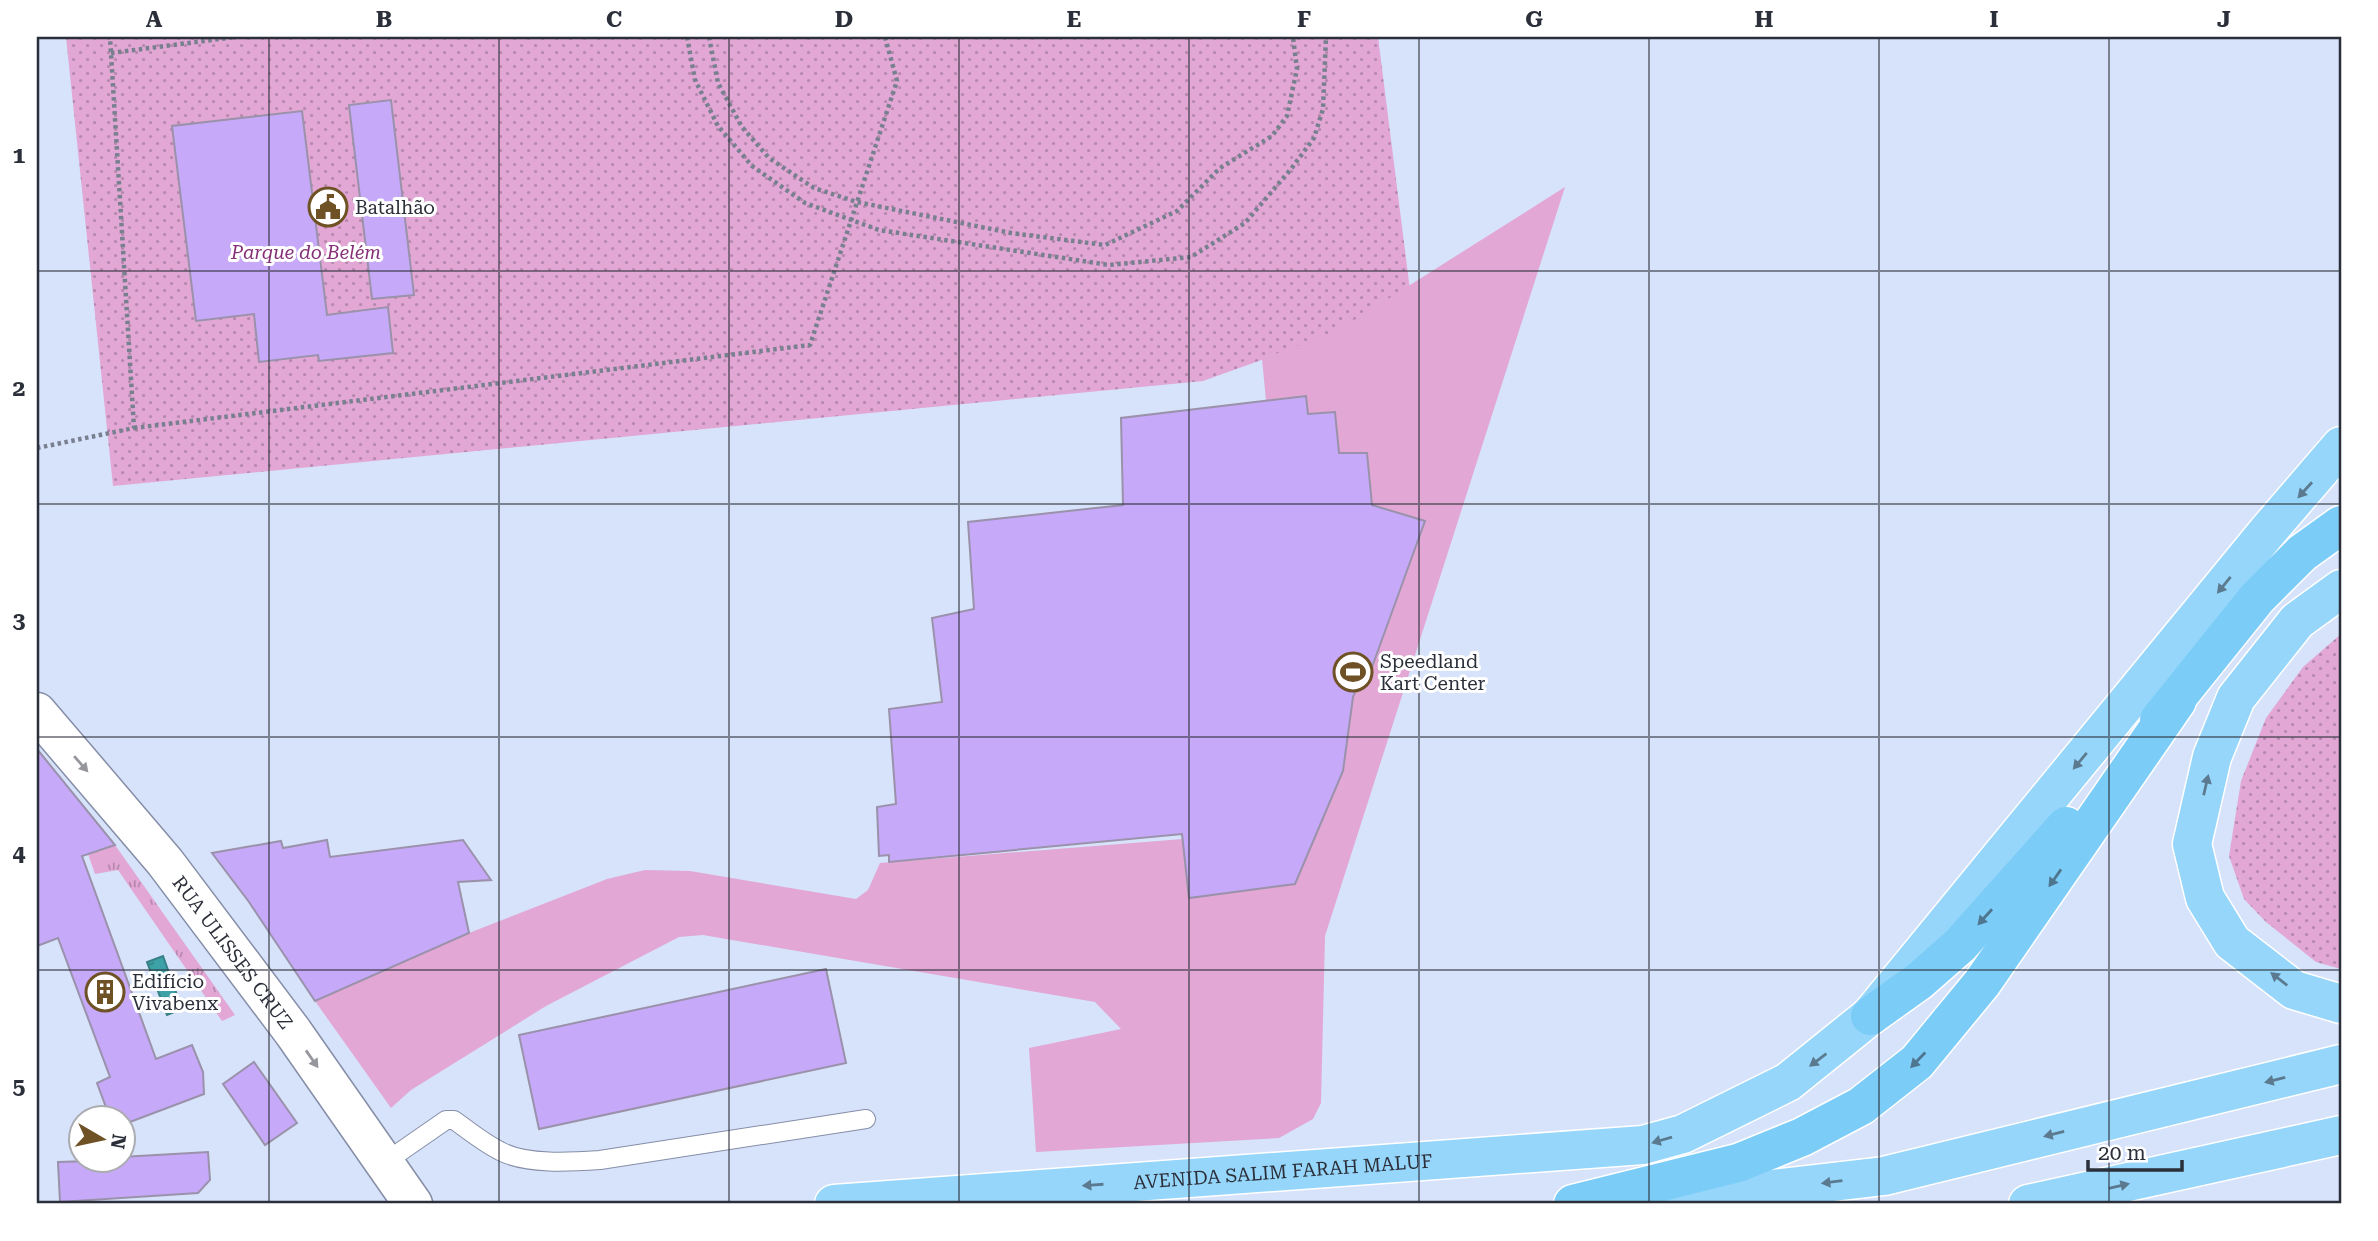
<svg xmlns="http://www.w3.org/2000/svg" width="2378" height="1241" font-family="'Roboto Serif',serif">
  <defs>
    <pattern id="grass-tufts" width="24" height="20" patternUnits="userSpaceOnUse" patternTransform="scale(1.75)"><rect width="24" height="20" fill="#e2a7d5"/><path d="M3 7l-1-3M5 7V3M7 7l1-3M15 17l-1-3M17 17v-4M19 17l1-3" fill="none" stroke="#b788ae"/></pattern>
    <pattern id="park-dots" width="8" height="8" patternUnits="userSpaceOnUse" patternTransform="scale(1.75)"><rect width="8" height="8" fill="#e2a7d5"/><path d="M2 2h.1M6 6h.1" fill="none" stroke="#b788ae" stroke-width="1.8" stroke-linecap="round"/></pattern>
    <pattern id="water-ripples" width="26" height="14" patternUnits="userSpaceOnUse" patternTransform="scale(1.75)"><rect width="26" height="14" fill="#3ca2a7"/><path d="M2 4q2-2 4 0t4 0M15 11q2-2 4 0t4 0" fill="none" stroke="#338489"/></pattern>
  </defs>
  <rect width="100%" height="100%" fill="#d7e2fb"/>
  <polygon fill="url(#grass-tufts)" points="115,845 235,1015 222,1021 118,870 95,874 88,854"/>
  <g fill="url(#park-dots)">
    <polygon points="66,37 1378,37 1410,290 1331,335 1203,381 113,486"/>
    <polygon points="2341,634 2341,969 2316,962 2266,922 2244,899 2229,856 2241,781 2266,718 2303,667"/>
  </g>
  <polygon fill="#e2a7d5" points="1565,187 1325,936 1321,1103 1313,1119 1279,1138 1036,1152 1029,1048 1121,1029 1095,1002 703,935 679,937 546,1006 411,1090 391,1108 315,1001 469,933 607,879 645,870 690,871 856,899 868,890 880,863 1183,839 1346,533 1335,412 1308,414 1305,396 1266,400 1262,359 1332,333 1361,316"/>
  <polygon fill="url(#water-ripples)" stroke="#378086" stroke-width="2" points="163,956 182,1009 167,1015 147,962"/>
  <g fill="#c7a9f9" stroke="#9a92aa" stroke-width="2">
    <polygon points="391,100 414,295 372,299 349,105"/>
    <polygon points="302,111 327,315 388,307 393,353 319,361 318,355 259,362 254,314 196,321 172,126"/>
    <polygon points="1306,396 1308,414 1335,412 1339,453 1367,453 1372,505 1425,521 1372,667 1361,678 1353,697 1343,771 1295,884 1189,898 1182,834 889,862 889,855 879,856 877,807 896,804 889,709 942,702 932,618 974,609 968,522 1123,505 1121,418"/>
    <polygon points="37,749 115,845 82,856 156,1059 192,1045 203,1072 204,1094 122,1125 122,1118 110,1118 97,1083 110,1077 58,938 37,946"/>
    <polygon points="327,840 330,857 463,840 491,880 458,882 469,933 315,1001 249,902 212,853 281,841 283,848"/>
    <polygon points="826,969 846,1063 539,1129 519,1035"/>
    <polygon points="254,1062 297,1123 265,1145 223,1084"/>
    <polygon points="208,1152 210,1180 198,1193 60,1202 58,1162 122,1160 122,1157"/>
  </g>
  <g fill="none" stroke-linecap="round" stroke-linejoin="round">
    <defs>
      <path id="service" d="M384 1163 446 1120H454C469 1131 484 1143 500 1151 526 1165 571 1162 600 1160L866 1119"/>
      <g id="tertiary">
        <path id="s1" d="M37 712 165 862 293 1032 413 1204"/>
      </g>
      <g id="trunk">
        <polyline points="2341,589 2297,621 2236,698 2212,757 2192,844 2205,898 2232,942 2294,990 2341,1004"/>
        <path id="s2" d="M834 1204 1643 1145 1683 1134 1788 1082 1870 1016 2267 532 2341 446"/>
        <polyline points="1616,1204 1694,1198 1884,1176 2341,1064"/>
        <polyline points="2028,1204 2341,1135"/>
      </g>
      <g id="motorway">
        <polyline points="2159,720 2257,598 2302,553 2341,525"/>
        <polyline points="1870,1016 1919,981 1960,945 2066,826"/>
        <polyline points="1573,1204 1738,1163 1802,1137 1861,1106 1917,1062 1982,983 2177,701"/>
      </g>
    </defs>
    <use href="#service" stroke="#858ea6" stroke-width="20"/>
    <use href="#tertiary" stroke="#858ea6" stroke-width="41"/>
    <use href="#trunk" stroke="#fff" stroke-width="41"/>
    <use href="#motorway" stroke="#fff" stroke-width="41"/>
    <g stroke="#788090" stroke-width="4.5" stroke-dasharray="3.5 3.5" stroke-linecap="butt">
      <polyline points="687,37 695,80 718,126 752,166 805,203 879,230 1109,265 1191,257 1245,223 1291,169 1314,138 1323,109 1326,37"/>
      <polyline points="709,37 718,83 742,127 769,158 814,188 857,202 1011,233 1105,245 1177,211 1220,168 1272,136 1287,116 1297,69 1293,37"/>
      <polyline points="111,53 235,37"/>
      <polyline points="134,428 810,345 897,81 885,37"/>
      <polyline points="37,448 134,428 110,37"/>
    </g>
    <use href="#service" stroke="#fff" stroke-width="18"/>
    <use href="#tertiary" stroke="#fff" stroke-width="38"/>
    <use href="#trunk" stroke="#96d6fa" stroke-width="38"/>
    <use href="#motorway" stroke="#7cccf8" stroke-width="38"/>
  </g>
  <defs><path id="oneway-solid" d="M-6-.8H1V-3.2L6.5 0L1 3.2V.8H-6Z" transform="scale(1.75)"/></defs>
  <g fill="#5b7a90">
    <use href="#oneway-solid" transform="translate(2305 490) rotate(132)"/>
    <use href="#oneway-solid" transform="translate(2224 585) rotate(129)"/>
    <use href="#oneway-solid" transform="translate(2080 761) rotate(130)"/>
    <use href="#oneway-solid" transform="translate(2206 785) rotate(-77)"/>
    <use href="#oneway-solid" transform="translate(2279 979) rotate(-142)"/>
    <use href="#oneway-solid" transform="translate(1818 1060) rotate(143)"/>
    <use href="#oneway-solid" transform="translate(2275 1080) rotate(166)"/>
    <use href="#oneway-solid" transform="translate(2054 1134) rotate(166)"/>
    <use href="#oneway-solid" transform="translate(1662 1140) rotate(164)"/>
    <use href="#oneway-solid" transform="translate(1832 1182) rotate(173)"/>
    <use href="#oneway-solid" transform="translate(1093 1185) rotate(176)"/>
    <use href="#oneway-solid" transform="translate(2119 1186) rotate(-13)"/>
  </g>
  <g fill="#95979c">
    <use href="#oneway-solid" transform="translate(81 764) rotate(49)"/>
    <use href="#oneway-solid" transform="translate(312 1059) rotate(55)"/>
  </g>
  <g fill="#4f768f">
    <use href="#oneway-solid" transform="translate(2055 878) rotate(125)"/>
    <use href="#oneway-solid" transform="translate(1985 917) rotate(132)"/>
    <use href="#oneway-solid" transform="translate(1918 1060) rotate(134)"/>
  </g>
  <path fill="none" stroke="#2b2f39" stroke-width="2" stroke-opacity="0.55" d="M269 37V1204M499 37V1204M729 37V1204M959 37V1204M1189 37V1204M1419 37V1204M1649 37V1204M1879 37V1204M2109 37V1204M37 271H2341M37 504H2341M37 737H2341M37 970H2341"/>
  <defs>
    <symbol id="civic-ring" viewBox="-11 -11 22 22"><circle r="9.5" fill="#fff" stroke="#6e5124" stroke-width="1.5"/><path d="M-.6-6.5H3V-4.5H.6V-3L4-1V1h2V6H-6V1h2V-1L-.6-3ZM-1.2 2.5V6h2.4V2.5Z" fill="#6e5124"/></symbol>
    <symbol id="stadium-ring" viewBox="-11 -11 22 22"><circle r="9.5" fill="#fff" stroke="#6e5124" stroke-width="1.5"/><path d="M0-5a6.5 5 0 1 0 0 10a6.5 5 0 1 0 0-10ZM-3.5-1.8h7v3.6h-7Z" fill="#6e5124"/></symbol>
    <symbol id="building-ring" viewBox="-11 -11 22 22"><circle r="9.5" fill="#fff" stroke="#6e5124" stroke-width="1.5"/><path d="M-4-6H4V6H1V3H-1V6H-4ZM-2.5-4.3h1.7v1.8h-1.7ZM.8-4.3h1.7v1.8H.8ZM-2.5-1h1.7V.8h-1.7ZM.8-1h1.7V.8H.8Z" fill="#6e5124"/></symbol>
  </defs>
  <g fill-rule="evenodd">
    <use href="#civic-ring" x="306" y="185" width="44" height="44"/>
    <use href="#stadium-ring" x="1331" y="650" width="44" height="44"/>
    <use href="#building-ring" x="83" y="970" width="44" height="44"/>
  </g>
  <g text-anchor="middle" stroke-width="6" stroke-linejoin="round" paint-order="stroke">
    <g font-size="19" fill="#2b2f39" stroke="#fff" text-anchor="start">
      <text x="355" y="214">Batalhão</text>
      <text x="1380" y="668">Speedland<tspan x="1380" dy="22">Kart Center</tspan></text>
      <text x="132" y="988">Edifício<tspan x="132" dy="22">Vivabenx</tspan></text>
    </g>
    <g font-size="19" font-style="italic" fill="#853077" stroke="#fff">
      <text x="306" y="259">Parque do Belém</text>
    </g>
    <g font-size="19" fill="#2b2f39" stroke="#fff">
      <text dy="7" stroke="none"><textPath href="#s1" startOffset="310">RUA ULISSES CRUZ</textPath></text>
      <text dy="7" stroke="none"><textPath href="#s2" startOffset="450">AVENIDA SALIM FARAH MALUF</textPath></text>
    </g>
  </g>
  <rect width="2378" height="1241" fill="none" stroke="#ffffff" stroke-width="77"/>
  <g transform="translate(102 1139) rotate(99)"><circle r="33" fill="#ffffff" stroke="#aaacb0" stroke-width="2"/>
  <path d="M0-5L12 26L0 18L-12 26Z" fill="#6e5124"/>
  <text y="-10" font-size="19" font-weight="bold" text-anchor="middle" fill="#2b2f39">N</text>
  </g>
  <path d="M2088 1160v10h94v-10" fill="none" stroke="#2b2f39" stroke-width="3.5"/>
  <text x="2098" y="1160" font-size="21" fill="#2b2f39" stroke="#ffffff" stroke-width="5" paint-order="stroke">20 m</text>
  <rect x="38" y="38" width="2302" height="1164" fill="none" stroke="#2b2f39" stroke-width="2.5"/>
  <g font-size="23" text-anchor="middle" font-weight="bold" fill="#2b2f39">
    <text x="154" y="27">A</text>
    <text x="384" y="27">B</text>
    <text x="614" y="27">C</text>
    <text x="844" y="27">D</text>
    <text x="1074" y="27">E</text>
    <text x="1304" y="27">F</text>
    <text x="1534" y="27">G</text>
    <text x="1764" y="27">H</text>
    <text x="1994" y="27">I</text>
    <text x="2224" y="27">J</text>
    <text x="19" y="163">1</text>
    <text x="19" y="396">2</text>
    <text x="19" y="628">3</text>
    <text x="19" y="861">4</text>
    <text x="19" y="1094">5</text>
  </g>
</svg>
